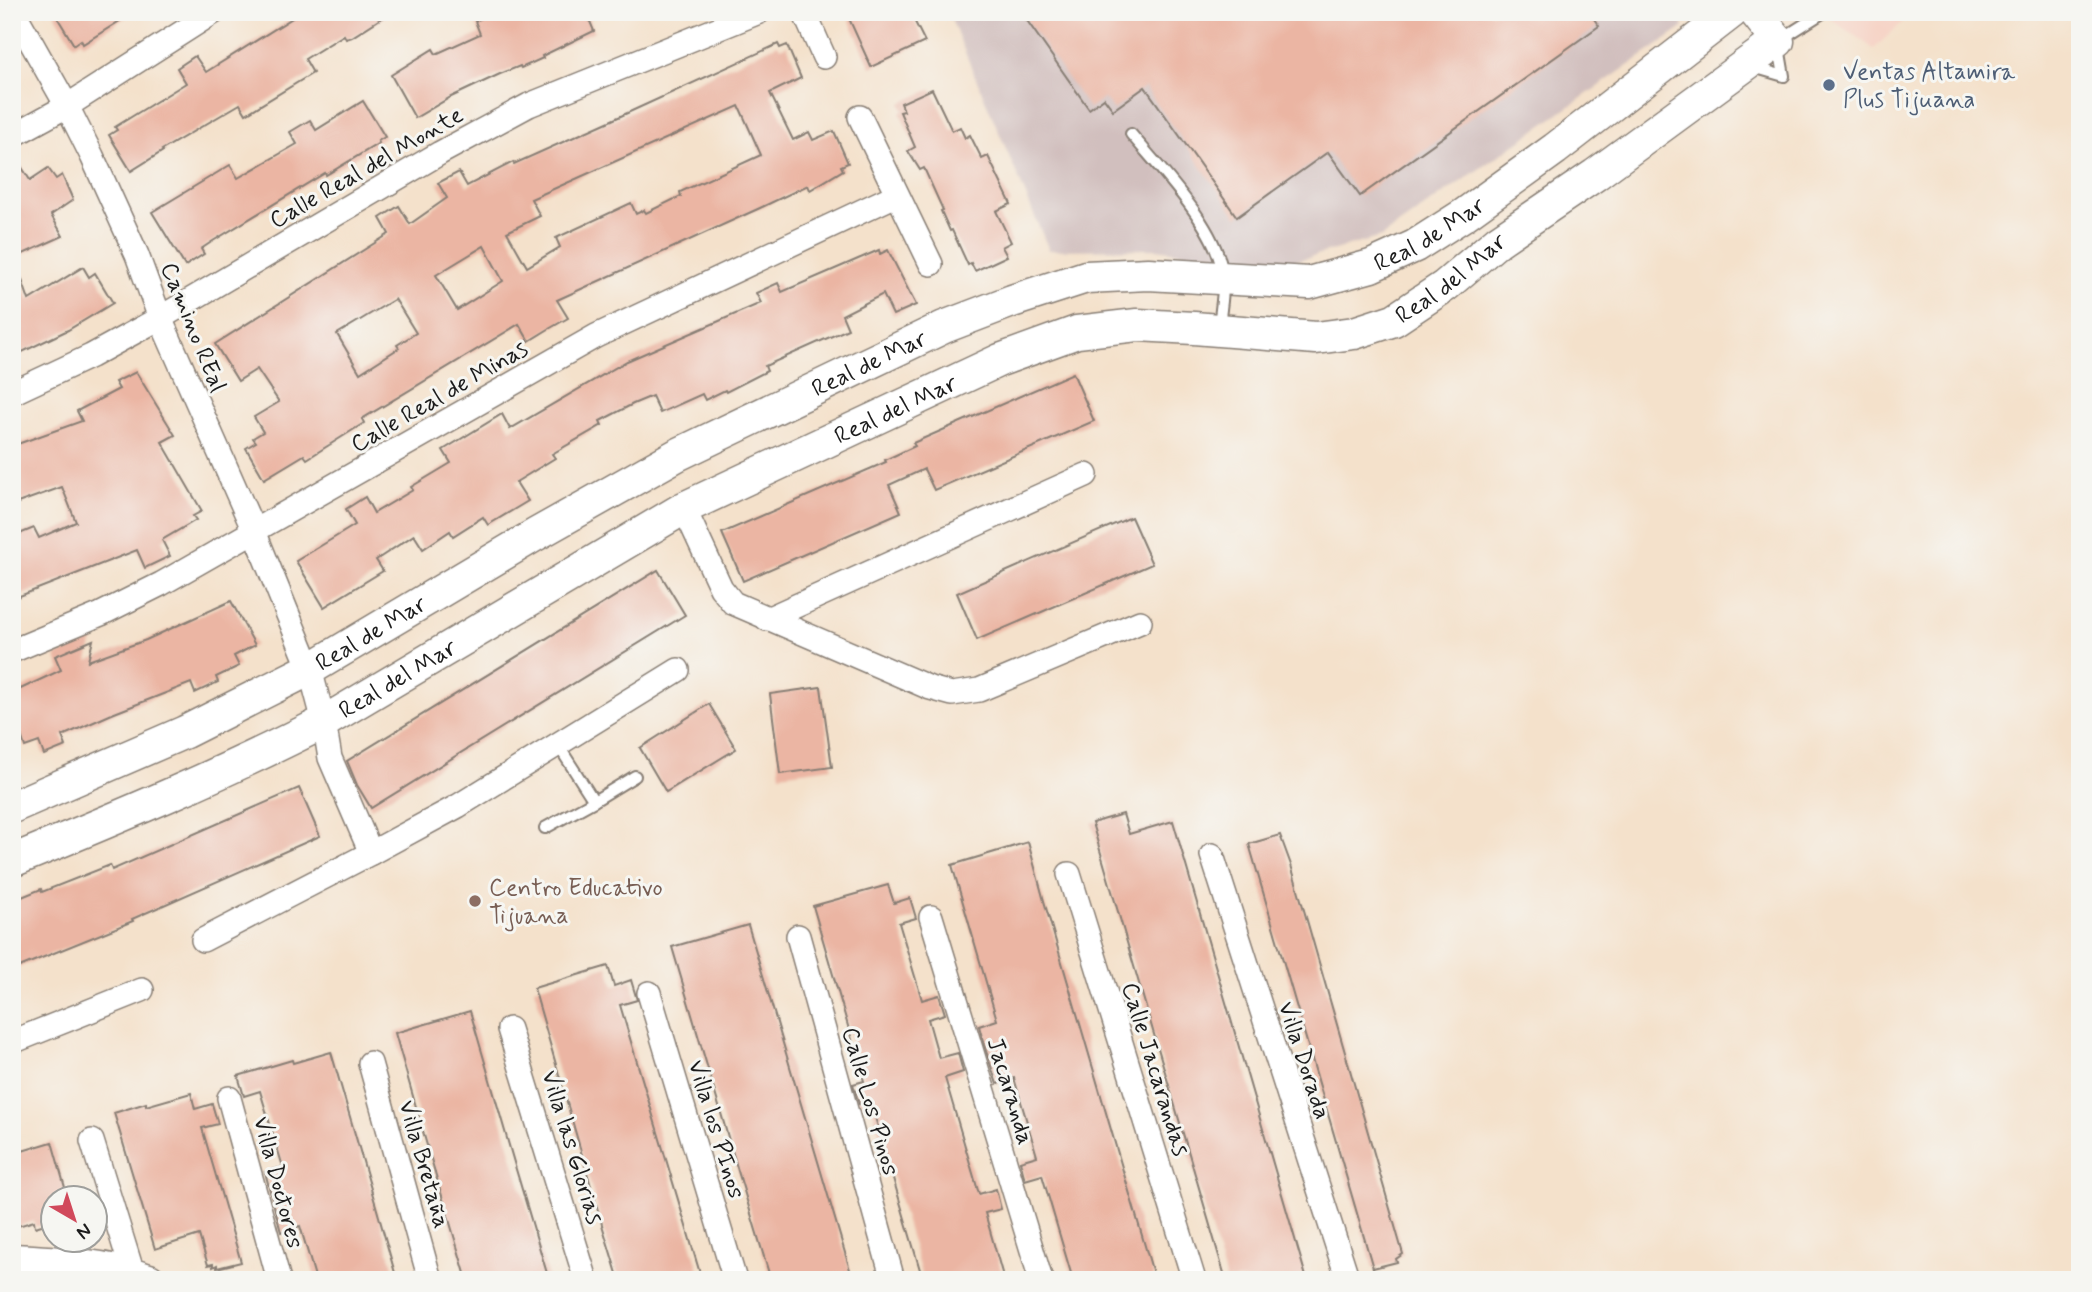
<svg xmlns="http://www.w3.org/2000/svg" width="2092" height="1292" font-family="Mynerve,sans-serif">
  <rect width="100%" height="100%" fill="#f6f6f2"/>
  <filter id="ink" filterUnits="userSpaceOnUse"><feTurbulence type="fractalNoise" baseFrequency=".0143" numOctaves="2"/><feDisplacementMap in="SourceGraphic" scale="14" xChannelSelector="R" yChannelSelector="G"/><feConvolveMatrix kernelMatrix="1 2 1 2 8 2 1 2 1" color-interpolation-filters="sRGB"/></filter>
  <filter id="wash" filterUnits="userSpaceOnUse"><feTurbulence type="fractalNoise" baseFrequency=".00686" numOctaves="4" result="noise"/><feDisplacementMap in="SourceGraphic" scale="28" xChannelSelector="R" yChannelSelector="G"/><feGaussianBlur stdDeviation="1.57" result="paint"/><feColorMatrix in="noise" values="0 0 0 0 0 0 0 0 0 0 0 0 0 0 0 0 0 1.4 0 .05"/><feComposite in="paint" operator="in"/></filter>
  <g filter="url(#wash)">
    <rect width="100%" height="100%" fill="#f4e1cb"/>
    <polygon fill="#f6d2c4" points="1821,12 1913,12 1874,49"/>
    <polygon fill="#d1bfbe" points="948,12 1677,12 1684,27 1381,237 1276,266 1157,249 1049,250"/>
    <g id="blocks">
      <g fill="#ebb5a3" fill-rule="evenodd">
        <polygon points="54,12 134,12 83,44 81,40 74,45"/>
        <polygon points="302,12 391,12 352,37 346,39 344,35 305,59 313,73 246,114 240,104 162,150 163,151 131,171 109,135 117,130 115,127 186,83 177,68 195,56 206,72"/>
        <polygon points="495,12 535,12 537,17 549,12 586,12 594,31 542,56 543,58 521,68 520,66 500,74 451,97 415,118 391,75 433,49 436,54 480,34 475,21"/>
        <polygon points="846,12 910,12 925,42 871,67"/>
        <polygon points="1021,12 1589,12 1599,26 1360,196 1328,152 1237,217 1145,87 1113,110 1104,98 1089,109"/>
        <path d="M778 44 780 48 787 45 801 78 770 93 793 140 809 132 813 140 834 131 848 163 841 166 843 170 810 190 808 185 760 208 557 300 568 318 547 330 529 341 519 324 362 419 364 423 307 459 304 455 264 479 246 448 256 442 253 438 263 432 254 417 279 402 257 369 238 381 215 344 389 234 380 218 399 206 410 224 447 198 438 183 459 172 467 186 513 162 514 164 612 120ZM739 106 761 155 680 192 681 196 646 213 644 210 636 214 631 203 556 238 560 247 527 267 507 232 540 216 531 199ZM484 246 503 281 457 310 436 275ZM395 299 416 333 397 345 399 348 360 373 337 334Z"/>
        <polygon points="932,89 952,131 960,127 965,138 970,135 982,159 988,156 1011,204 996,211 1011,242 1002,247 1007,256 975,271 971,263 968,265 952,230 950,231 941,211 943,210 924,168 920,170 908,151 915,147 900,112 904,111 901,103"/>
        <polygon points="363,101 385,137 378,141 379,143 326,175 325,173 213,241 201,249 204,254 185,266 152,212 230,165 238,178 297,144 290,132 310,120 316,130"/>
        <polygon points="12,152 30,180 48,168 56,179 62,175 73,200 51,215 63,236 12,259"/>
        <polygon points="879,250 880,254 888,250 916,305 893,315 883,294 842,315 848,329 765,366 767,371 726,392 725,390 705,400 702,394 660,413 652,396 633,404 600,421 602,425 552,454 555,458 516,482 528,501 488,525 483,517 453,536 450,531 423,549 414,535 376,560 383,571 324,607 296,561 355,525 346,509 365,497 374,513 413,490 411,487 451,463 443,450 502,414 510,429 627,361 761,303 756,293 778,283 782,292"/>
        <polygon points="12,260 15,260 29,300 83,267 89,277 95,273 113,303 68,330 12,357"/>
        <polygon points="136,372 175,435 162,442 202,511 193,516 196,520 162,540 170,556 145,568 137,550 12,599 12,537 34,528 39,538 76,522 62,487 12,505 12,446 82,421 77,411 119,389 115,382"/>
        <polygon points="1073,373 1094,421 934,490 924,469 889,485 901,512 743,581 722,533 886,462 885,460 915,446 913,443"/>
        <polygon points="1131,517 1152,564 977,640 957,593"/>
        <polygon points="658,570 685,615 371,808 357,785 347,761"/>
        <polygon points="231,601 255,645 234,656 239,666 216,677 218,682 195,693 191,683 112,714 62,736 66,746 44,755 39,742 25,747 20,732 12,735 12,693 61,670 55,656 93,640 88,661 146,640"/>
        <polygon points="821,687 832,767 780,774 770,694"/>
        <polygon points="709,704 736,749 666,792 640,748"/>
        <polygon points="299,788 320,836 132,919 133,921 12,970 12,901 41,889 42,892 110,865 112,870"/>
        <polygon points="1123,814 1129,834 1173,821 1307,1280 1226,1280 1092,823"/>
        <polygon points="1280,835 1291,865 1403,1254 1396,1259 1397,1262 1373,1268 1249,844"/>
        <polygon points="1028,842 1044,901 1155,1280 1073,1280 1042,1175 1025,1180 1020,1161 1037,1156 1014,1078 997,1084 984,1045 979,1026 997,1020 952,865"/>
        <polygon points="888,885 894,903 910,898 916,918 899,923 922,1000 939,995 945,1014 928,1019 939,1058 958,1053 963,1072 945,1078 979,1194 996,1189 1001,1209 985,1213 1004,1280 923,1280 870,1100 859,1104 853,1084 864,1081 813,906"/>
        <polygon points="748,925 754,945 853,1280 828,1280 827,1274 811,1280 771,1280 738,1171 672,947"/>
        <polygon points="608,966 614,986 631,980 637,1000 620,1005 702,1280 619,1280 603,1228 534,988"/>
        <polygon points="470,1011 515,1166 549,1280 467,1280 426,1142 395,1033"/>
        <polygon points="331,1052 376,1206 397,1280 316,1280 300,1226 281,1232 265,1172 283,1167 260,1091 244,1096 238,1076 292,1060 293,1063"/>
        <polygon points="191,1093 195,1109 212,1104 218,1124 202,1128 241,1262 217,1268 217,1265 213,1267 213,1264 208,1265 199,1235 155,1249 114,1113 146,1103 146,1106"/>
        <polygon points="52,1142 68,1198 52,1198 52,1222 35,1227 34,1221 12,1228 12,1154"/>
      </g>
    </g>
  </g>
  <g filter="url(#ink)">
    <use href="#blocks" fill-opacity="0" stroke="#887e74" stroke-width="2"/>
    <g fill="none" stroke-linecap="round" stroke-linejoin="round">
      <defs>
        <g id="lane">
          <polyline points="1753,67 1784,76 1778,41 1824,12"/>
          <path d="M1131 134C1161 170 1222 232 1223 279 1224 295 1220 312 1219 328"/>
          <polyline points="594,801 635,776"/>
          <polyline points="545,828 594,801 558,745"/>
        </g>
        <g id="street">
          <polyline points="14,12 67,106 92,156 137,255 160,318 254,531 310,669 324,722 330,758 371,853"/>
          <polyline points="804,12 824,57"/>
          <polyline points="860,117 931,264"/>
          <polyline points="12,136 67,106 214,12"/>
          <polyline points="12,393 91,356 160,318 440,153 529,105 759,12"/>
          <polyline points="684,508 721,588 733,603 930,688 952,694 979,690 1140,622"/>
          <polyline points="767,619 1086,475"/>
          <polyline points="12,651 101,614 161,584 596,336 896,195"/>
          <polyline points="1212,855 1348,1280"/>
          <polyline points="1069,874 1194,1280"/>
          <polyline points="931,917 1041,1280"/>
          <polyline points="798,936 893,1280"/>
          <polyline points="203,940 371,853 458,806 678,670"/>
          <polyline points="649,993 735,1280"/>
          <polyline points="509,1029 586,1280"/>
          <polyline points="12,1042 142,990"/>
          <polyline points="370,1063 430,1280"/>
          <polyline points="229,1098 279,1280"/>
          <polyline points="92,1141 133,1274"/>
        </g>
        <g id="secondary">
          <path id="s1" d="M12 807 185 732 310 669 535 535 677 455 944 327 1012 301 1086 277 1148 274 1309 283 1371 266 1415 246 1465 214 1555 149 1732 12"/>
          <path id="s2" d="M12 861C117 818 223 774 324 722L684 508 1000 360 1077 332 1137 325 1194 328 1316 338 1354 333 1394 320 1445 286 1498 241 1595 175 1778 41 1755 12"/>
          <path d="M12 1260C57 1262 106 1265 149 1280"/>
        </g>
      </defs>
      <use href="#lane" stroke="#887e74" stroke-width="14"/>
      <use href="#street" stroke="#887e74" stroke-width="26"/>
      <use href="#secondary" stroke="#887e74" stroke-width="35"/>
      <use href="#lane" stroke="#fff" stroke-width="10"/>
      <use href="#street" stroke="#fff" stroke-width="23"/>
      <use href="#secondary" stroke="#fff" stroke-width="32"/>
    </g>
  </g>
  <circle fill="#5c6f8a" stroke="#f6f6f2" stroke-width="2.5" cx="1829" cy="85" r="7"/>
  <circle fill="#8d6e63" stroke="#f6f6f2" stroke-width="2.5" cx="475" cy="901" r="7"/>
  <g text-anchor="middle" stroke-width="6" stroke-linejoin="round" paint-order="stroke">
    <g font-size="24" fill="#4e5e75" stroke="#f6f6f2" text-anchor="start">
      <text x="1843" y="79">Ventas Altamira<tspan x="1843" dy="28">Plus Tijuana</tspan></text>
    </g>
    <g font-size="24" fill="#1c1c1c" stroke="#f6f6f2">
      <text transform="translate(366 167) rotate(-30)" y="8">Calle Real del Monte</text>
      <text dy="8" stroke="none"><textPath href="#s1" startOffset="1554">Real de Mar</textPath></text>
      <text dy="8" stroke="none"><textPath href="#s2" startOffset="1582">Real del Mar</textPath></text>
      <text transform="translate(194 327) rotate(68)" y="8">Camino REal</text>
      <text dy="8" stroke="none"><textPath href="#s1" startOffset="966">Real de Mar</textPath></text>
      <text transform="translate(439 396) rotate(-30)" y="8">Calle Real de Minas</text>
      <text dy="8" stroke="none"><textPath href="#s2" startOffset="994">Real del Mar</textPath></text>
      <text dy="8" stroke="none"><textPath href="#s1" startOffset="399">Real de Mar</textPath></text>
      <text dy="8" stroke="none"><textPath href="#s2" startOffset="427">Real del Mar</textPath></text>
      <text transform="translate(1305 1060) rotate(72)" y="8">Villa Dorada</text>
      <text transform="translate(1156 1069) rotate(73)" y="8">Calle Jacarandas</text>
      <text transform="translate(1011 1091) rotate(73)" y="8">Jacaranda</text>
      <text transform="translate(871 1101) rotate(74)" y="8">Calle Los Pinos</text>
      <text transform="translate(717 1129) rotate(73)" y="8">Villa los PInos</text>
      <text transform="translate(573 1147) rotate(73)" y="8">Villa las Glorias</text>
      <text transform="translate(425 1164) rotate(74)" y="8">Villa Bretaña</text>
      <text transform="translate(279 1182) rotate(75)" y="8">Villa Doctores</text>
    </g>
    <g font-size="24" fill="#785e54" stroke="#f6f6f2" text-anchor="start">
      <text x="489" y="895">Centro Educativo<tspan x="489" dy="28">Tijuana</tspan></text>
    </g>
  </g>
  <rect width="2092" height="1292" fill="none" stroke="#f6f6f2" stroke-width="42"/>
  <g transform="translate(74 1219) rotate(141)"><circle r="33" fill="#f6f6f2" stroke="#9f9f9c" stroke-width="2"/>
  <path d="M0-5L12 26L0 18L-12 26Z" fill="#d1495b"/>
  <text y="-10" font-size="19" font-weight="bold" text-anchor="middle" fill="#1c1c1c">N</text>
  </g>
</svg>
